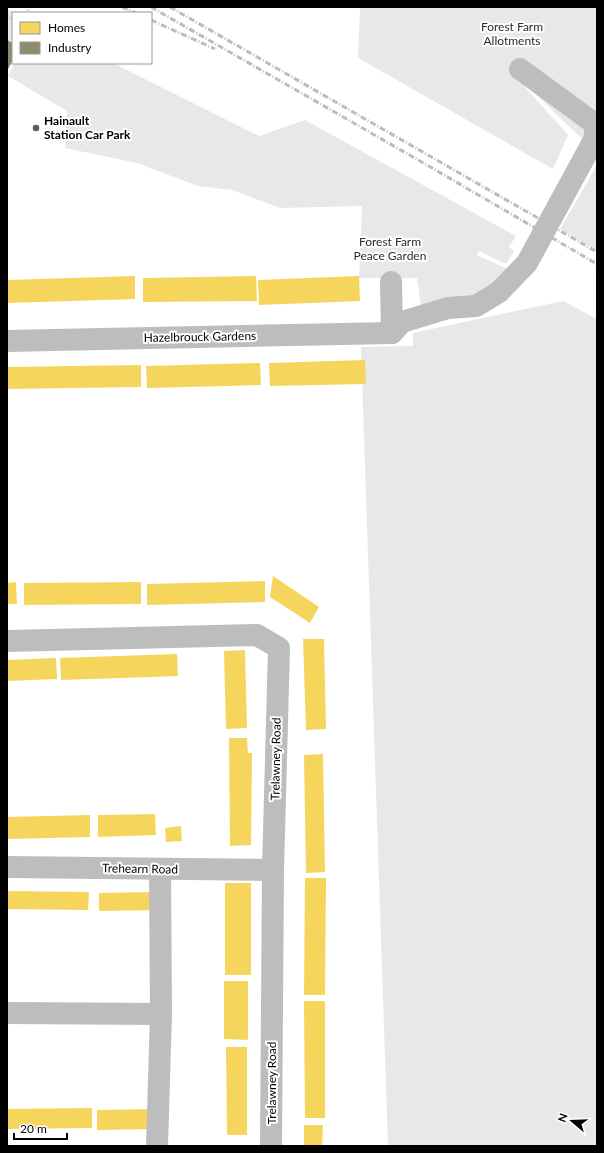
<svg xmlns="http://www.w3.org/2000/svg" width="604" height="1153" font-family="Lato,sans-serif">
  <rect width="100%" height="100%" fill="#fff"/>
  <g fill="#e8e8e8">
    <polygon points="360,7 597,7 597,153 508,68 568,135 553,169 358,58"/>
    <polygon points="7,9 15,13 13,13 13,43 7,40"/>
    <polygon points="15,63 113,63 259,136 305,120 516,236 509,247 514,251 506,264 479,251 477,255 510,270 492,292 421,306 417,278 359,278 362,206 280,208 232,190 198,186 137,163 65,148 67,111 8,76"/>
    <polygon points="597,165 597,250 560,229"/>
    <polygon points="563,301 597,319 597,1146 388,1146 361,347 413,346 413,333"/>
  </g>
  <g fill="#f6d55c">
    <polygon points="135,276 135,299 7,303 7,280"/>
    <polygon points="256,276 257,301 143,302 143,278"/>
    <polygon points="359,276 360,301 259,305 258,280"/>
    <polygon points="365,360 366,384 270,386 269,363"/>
    <polygon points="260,363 261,385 147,388 146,366"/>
    <polygon points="141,365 141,387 7,389 7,367"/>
    <polygon points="273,576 319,607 310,623 270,597"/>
    <polygon points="265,581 265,602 147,605 147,584"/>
    <polygon points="16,582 17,604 7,604 7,583"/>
    <polygon points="141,582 141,604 24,605 24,583"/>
    <polygon points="303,639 324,639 326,729 306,730"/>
    <polygon points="245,650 247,728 226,729 224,651"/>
    <polygon points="177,654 178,676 61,680 60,658"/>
    <polygon points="56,658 57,679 7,681 7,660"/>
    <polygon points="229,738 247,738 248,753 252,753 251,845 230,846"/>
    <polygon points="323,754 325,872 306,873 304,755"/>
    <polygon points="155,814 156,835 98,837 98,815"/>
    <polygon points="90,815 90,837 7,839 7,817"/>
    <polygon points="181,826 182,841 166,842 165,828"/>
    <polygon points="305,878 326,878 325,995 304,995"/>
    <rect x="225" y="883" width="26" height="92"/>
    <polygon points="7,891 89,892 88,910 7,909"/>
    <polygon points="155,892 156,910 99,911 99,893"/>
    <polygon points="224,981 248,981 248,1040 224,1039"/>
    <polygon points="304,1001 325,1001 325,1118 305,1118"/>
    <polygon points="226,1047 247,1047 247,1135 227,1135"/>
    <polygon points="92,1108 92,1128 7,1129 7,1109"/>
    <polygon points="157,1109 157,1129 97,1130 97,1110"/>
    <polygon points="304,1125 323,1125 322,1146 304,1146"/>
  </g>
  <polygon fill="#8c8c6e" points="7,40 13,43 13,60 7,71"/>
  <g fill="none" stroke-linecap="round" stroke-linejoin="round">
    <g stroke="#c2c2c2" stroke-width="2.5" stroke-dasharray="1 2" stroke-linecap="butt">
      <polyline points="26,13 29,7"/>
      <polyline points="7,17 13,20"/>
    </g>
    <g stroke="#bdbdbd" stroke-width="22">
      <polyline points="391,282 392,333"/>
      <polyline points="7,341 392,333 402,322 448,308 476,306 499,292 527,263 595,138 595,124 520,69"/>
      <polyline points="7,641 257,635 279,648 273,870 271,1146"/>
      <polyline points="7,867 273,870"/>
      <polyline points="7,1013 161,1014"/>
      <polyline points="157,1146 161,1014 160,869"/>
    </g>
    <g stroke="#bdbdbd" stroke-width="3" stroke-dasharray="6 2 1 2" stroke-linecap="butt">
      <polyline points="122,7 136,13"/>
      <polyline points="151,7 420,161 597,264"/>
      <polyline points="170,7 597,252"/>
      <polyline points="151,20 215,49"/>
    </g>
  </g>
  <circle fill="#595959" stroke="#fff" stroke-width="1.5" cx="36" cy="128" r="4"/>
  <g text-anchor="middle" stroke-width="4" stroke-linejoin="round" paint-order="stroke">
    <g font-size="12" fill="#2c2c2c" stroke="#fff">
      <text x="512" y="31">Forest Farm<tspan x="512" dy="14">Allotments</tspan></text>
      <text x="390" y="246">Forest Farm<tspan x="390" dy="14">Peace Garden</tspan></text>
    </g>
    <g font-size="12" font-weight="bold" fill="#000" stroke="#fff" text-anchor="start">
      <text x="44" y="125">Hainault<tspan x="44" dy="14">Station Car Park</tspan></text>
    </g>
    <g font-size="12" fill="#000" stroke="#fff">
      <text transform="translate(200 337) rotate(-1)" y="4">Hazelbrouck Gardens</text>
      <text transform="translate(276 759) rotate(-89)" y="4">Trelawney Road</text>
      <text transform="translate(140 869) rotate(1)" y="4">Trehearn Road</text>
      <text transform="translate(272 1083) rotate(-90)" y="4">Trelawney Road</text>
    </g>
  </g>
  <rect width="604" height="1153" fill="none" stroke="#000000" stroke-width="16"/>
  <rect x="12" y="12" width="140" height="52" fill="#ffffff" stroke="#999999"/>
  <rect x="20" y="22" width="20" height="12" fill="#f6d55c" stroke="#999999"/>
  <text x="48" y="32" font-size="12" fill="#000000">Homes</text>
  <rect x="20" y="42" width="20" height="12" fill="#8c8c6e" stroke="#999999"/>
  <text x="48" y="52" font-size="12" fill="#000000">Industry</text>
  <g transform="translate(572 1121) rotate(289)" stroke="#ffffff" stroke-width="3" paint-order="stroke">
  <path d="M0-3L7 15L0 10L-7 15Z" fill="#000000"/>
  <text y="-6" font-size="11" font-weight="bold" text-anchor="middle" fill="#000000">N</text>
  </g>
  <path d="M14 1133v6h53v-6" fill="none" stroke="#000000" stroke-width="2"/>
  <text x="20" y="1133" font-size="12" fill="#000000" stroke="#ffffff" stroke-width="3" paint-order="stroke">20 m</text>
</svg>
